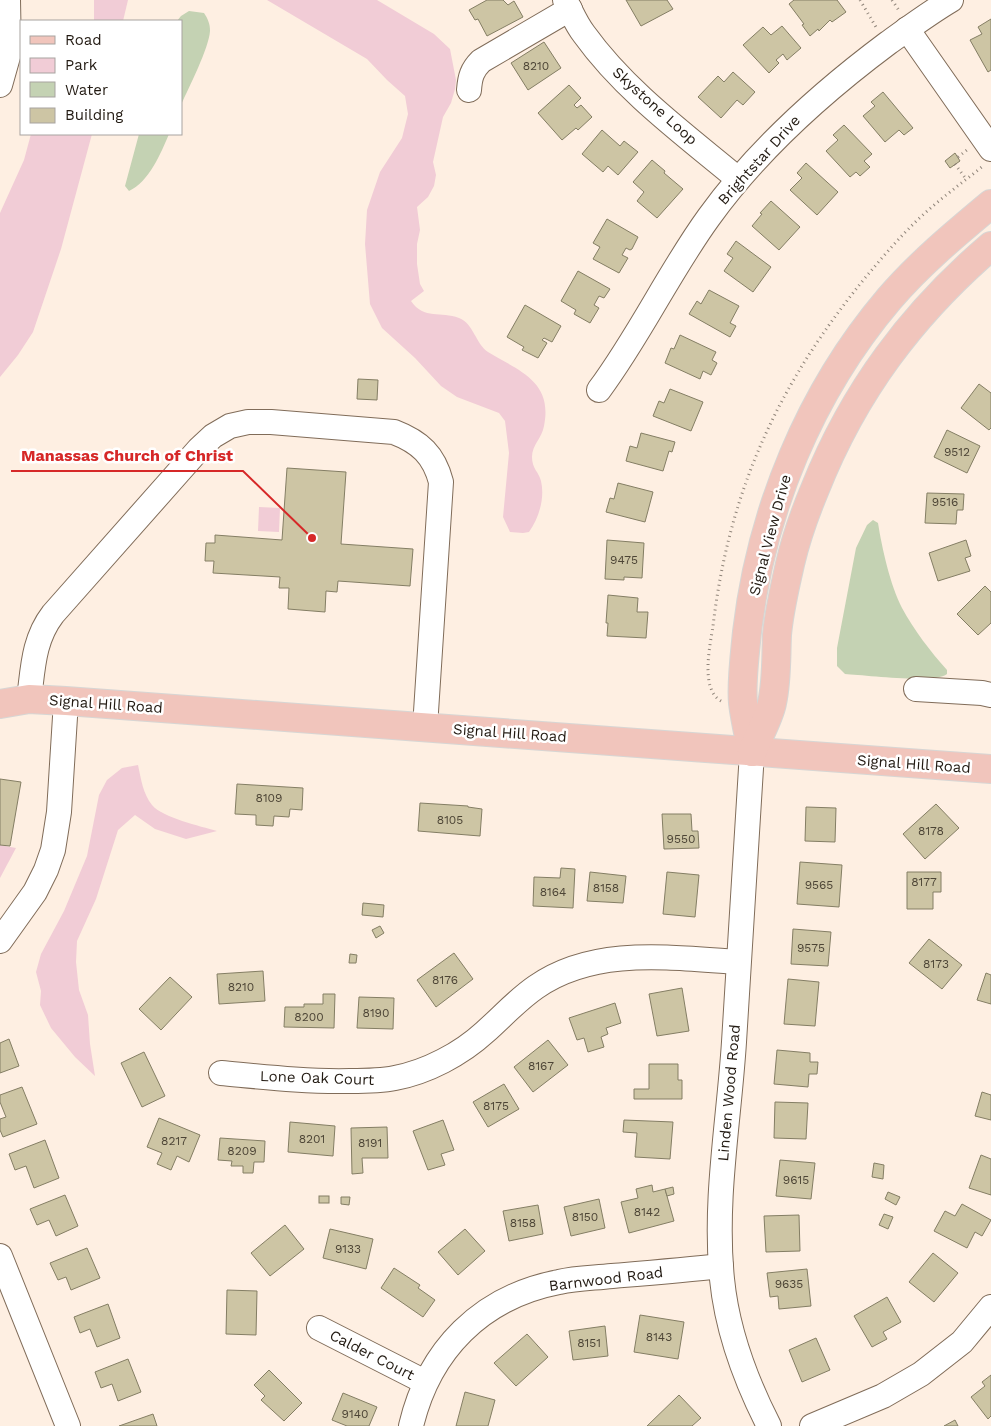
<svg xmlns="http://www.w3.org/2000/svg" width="991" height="1426" font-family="'Work Sans',sans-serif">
  <rect width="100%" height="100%" fill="#feefe2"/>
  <g fill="#f1ccd6">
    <polygon points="94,0 128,0 123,21 94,21"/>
    <path d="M267 0H377L434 34 450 49 456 80 455 89 451 103 443 117 433 162 436 175 434 186 428 197 417 207 420 230 417 244V264L420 284 424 291 411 301C424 320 441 311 459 318 474 324 475 343 488 352 519 371 553 381 544 426 542 438 532 445 532 457 532 469 539 472 541 481 545 498 539 518 529 532L523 533 510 532 503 517 509 453 505 421 499 413 457 397 441 386 415 358 382 328 370 304 365 244 367 210 380 172 402 138 408 114 405 96 387 80 367 59Z"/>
    <polygon points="31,134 92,134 61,249 33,332 18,355 0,377 0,213 24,160"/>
    <polygon points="259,507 280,508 279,532 258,531"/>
    <path d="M138 765C141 779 143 794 152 805 163 818 200 826 217 831L186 839 155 829 135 815 118 830 96 899 77 941 76 962 79 990 88 1015 90 1044 95 1076 75 1057 51 1028 40 1005 41 991 36 972 41 954 64 911 87 856 99 795 107 780 122 768Z"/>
    <polygon points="0,845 16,848 0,878"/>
  </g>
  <g fill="#c4d2b3">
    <path d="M189 11 204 13C208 19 210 24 210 31 209 48 189 87 181 105V21H177L181 16Z"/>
    <path d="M139 134H169C161 153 149 182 129 191L125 186Z"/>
    <path d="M873 520 878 523C882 548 890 585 902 608 914 630 930 651 947 670V674C935 684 864 675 845 674L837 666V648L856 548 867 525Z"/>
  </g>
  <g fill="#cdc5a4" stroke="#847e64">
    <polygon points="487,0 503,0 508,5 514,1 523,17 487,36 478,19 475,20 469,10"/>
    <polygon points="626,0 667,0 673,9 641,26"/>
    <polygon points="794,0 837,0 846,12 832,22 830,20 819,31 818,29 810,36 802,25 804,24 789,4"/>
    <polygon points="991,19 991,70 988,72 970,40 982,34 978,27"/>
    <polygon points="782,26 801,48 787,60 783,54 776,60 779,63 769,73 743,45 763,27 771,35"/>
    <polygon points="544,42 561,68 528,90 511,63"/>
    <polygon points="733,72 755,92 743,105 737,100 721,118 698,97 718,76 724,82"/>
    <polygon points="569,85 581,98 574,105 577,108 581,105 592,117 578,130 576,128 562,140 538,113"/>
    <polygon points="883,92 913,128 904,135 899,130 885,142 863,116 875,106 871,102"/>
    <polygon points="844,125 872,154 864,161 870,167 860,176 856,172 850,177 826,151 838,140 833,135"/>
    <polygon points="602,130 620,146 624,141 638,152 618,175 608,166 603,172 582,154"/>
    <polygon points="955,153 960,161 950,168 945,161"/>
    <polygon points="652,160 665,171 664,173 683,189 657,218 637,201 644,192 633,182"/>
    <polygon points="806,163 838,192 817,215 790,190 802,178 797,173"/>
    <polygon points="771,201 800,227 779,250 752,226 762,214 760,213"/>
    <polygon points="607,219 638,237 632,249 630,250 626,248 622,255 628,258 619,273 593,259 600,247 593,243"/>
    <polygon points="736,241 771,267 753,292 724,271 733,258 727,254"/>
    <polygon points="578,271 610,289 604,298 599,296 594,305 599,308 590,323 574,314 576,310 561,301"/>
    <polygon points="709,290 739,306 730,323 736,326 730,337 689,314 697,301 701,304"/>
    <polygon points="525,305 561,326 552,342 544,338 542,340 547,343 538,358 522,350 524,347 507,337"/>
    <polygon points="680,335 716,352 712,360 717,363 711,375 703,371 700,379 665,363 671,348 674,349"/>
    <polygon points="358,379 378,380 377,400 357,399"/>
    <polygon points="979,384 991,393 991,428 989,430 961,408"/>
    <polygon points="670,389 703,402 691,431 653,416 659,401 664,403"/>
    <polygon points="947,430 980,446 967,473 934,457"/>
    <polygon points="641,433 675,442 672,452 669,451 663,471 626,461 630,446 637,448"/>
    <polygon points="287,468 346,472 341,544 413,549 410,586 338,581 337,592 326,591 325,612 288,609 289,588 279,588 280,577 213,573 214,561 205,561 206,543 215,543 215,535 282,540"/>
    <polygon points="618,483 653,492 645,522 606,512 610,498 614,499"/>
    <polygon points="927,493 964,494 963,510 957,510 956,524 925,523"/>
    <polygon points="607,540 644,543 642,578 624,577 624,580 605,579"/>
    <polygon points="966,540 971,556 965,558 970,571 938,581 929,553"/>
    <polygon points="985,586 991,592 991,623 978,635 957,614"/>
    <polygon points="608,595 638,598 637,612 648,612 646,638 607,636 608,623 606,623"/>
    <polygon points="0,779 21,782 10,846 0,845"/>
    <polygon points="237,784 303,788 302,810 290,809 289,817 274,816 273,826 256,825 256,815 235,814"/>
    <polygon points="420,803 468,806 468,807 482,809 480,836 418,831"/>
    <polygon points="936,804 959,828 925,859 903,834"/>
    <polygon points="806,807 836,808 835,842 805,841"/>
    <polygon points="662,814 691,814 692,831 698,831 699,848 664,849"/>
    <polygon points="800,862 842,865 839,907 797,904"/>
    <polygon points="561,868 575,869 573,908 533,906 534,877 560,878"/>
    <polygon points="590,872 626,876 623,903 587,901"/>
    <polygon points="667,872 699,875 695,917 663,914"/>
    <polygon points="907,872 941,872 941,892 933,892 933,909 907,909"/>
    <polygon points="363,903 384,905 383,917 362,915"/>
    <polygon points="380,926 384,933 376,938 372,930"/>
    <polygon points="793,929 831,932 828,966 791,964"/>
    <polygon points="929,939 962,965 942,989 909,963"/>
    <polygon points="454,953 473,979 436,1007 417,980"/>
    <polygon points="350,954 357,955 356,963 349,963"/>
    <polygon points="263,971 265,1001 219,1004 217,974"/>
    <polygon points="986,973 991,975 991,1004 977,1000"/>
    <polygon points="170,977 192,997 161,1030 139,1009"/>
    <polygon points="788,979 819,982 815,1026 784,1024"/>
    <polygon points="682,988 689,1031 657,1036 649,994"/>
    <polygon points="323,994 335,994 334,1028 284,1027 285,1007 304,1007 304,1004 323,1004"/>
    <polygon points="359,997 394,998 393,1029 357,1028"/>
    <polygon points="615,1003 621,1023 606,1028 608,1034 601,1037 604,1047 588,1052 584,1038 577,1040 569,1018"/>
    <polygon points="9,1039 19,1066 0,1073 0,1043"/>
    <polygon points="548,1040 568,1065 533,1092 514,1067"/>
    <polygon points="777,1050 810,1053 810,1062 818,1062 817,1074 809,1074 808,1087 774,1084"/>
    <polygon points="144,1052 165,1096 142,1107 121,1063"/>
    <polygon points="649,1064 678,1064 678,1080 682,1080 682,1099 634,1099 634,1089 649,1089"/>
    <polygon points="504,1084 519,1109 488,1127 473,1102"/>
    <polygon points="22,1087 37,1124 3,1137 0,1130 0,1119 6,1117 0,1102 0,1095"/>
    <polygon points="982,1092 991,1095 991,1120 975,1116"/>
    <polygon points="775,1102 808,1103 806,1139 774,1138"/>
    <polygon points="159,1118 200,1135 189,1162 177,1156 171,1170 157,1164 162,1153 147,1147"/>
    <polygon points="443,1120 454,1150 441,1154 445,1165 428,1170 413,1131"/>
    <polygon points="624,1120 673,1122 670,1159 635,1157 637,1133 623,1132"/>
    <polygon points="290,1122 335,1126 333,1156 288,1152"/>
    <polygon points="387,1127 388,1158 362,1158 363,1173 352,1174 351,1128"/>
    <polygon points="220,1138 265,1141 264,1162 254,1162 253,1173 243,1173 243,1166 231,1166 232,1161 218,1160"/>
    <polygon points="45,1140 59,1178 34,1188 26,1166 15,1170 9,1154"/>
    <polygon points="981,1155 991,1159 991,1195 969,1188"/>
    <polygon points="780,1160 815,1163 811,1199 776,1196"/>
    <polygon points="874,1163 884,1165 883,1179 872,1177"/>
    <polygon points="652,1185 653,1192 665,1189 674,1221 629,1233 621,1202 638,1198 636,1189"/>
    <polygon points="673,1187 674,1194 667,1196 665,1189"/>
    <polygon points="888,1192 900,1197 896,1205 885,1199"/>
    <polygon points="65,1195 78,1226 56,1236 49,1220 37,1225 30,1209"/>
    <rect x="319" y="1196" width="10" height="7"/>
    <polygon points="341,1197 350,1197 349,1205 341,1204"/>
    <polygon points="599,1199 605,1228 571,1236 564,1207"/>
    <polygon points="962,1204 991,1220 982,1236 975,1232 967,1248 934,1231 945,1211 955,1216"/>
    <polygon points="538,1205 543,1234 509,1241 503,1211"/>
    <polygon points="884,1214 893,1217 888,1229 879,1225"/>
    <polygon points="799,1215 800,1251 766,1252 764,1216"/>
    <polygon points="285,1225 304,1249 270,1276 251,1253"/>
    <polygon points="330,1229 373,1239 366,1269 323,1258"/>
    <polygon points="465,1229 485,1251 458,1275 438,1252"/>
    <polygon points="87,1248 100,1278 71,1290 66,1277 58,1280 50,1263"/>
    <polygon points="933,1253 958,1273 934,1302 909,1282"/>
    <polygon points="394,1268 420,1285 418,1288 435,1300 423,1317 381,1288"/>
    <polygon points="807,1269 811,1306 779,1309 778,1296 770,1297 767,1273"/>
    <polygon points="227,1290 257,1291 256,1335 226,1334"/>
    <polygon points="887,1297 901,1322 883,1332 887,1339 872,1347 854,1316"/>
    <polygon points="108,1304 120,1338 97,1347 90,1329 80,1333 74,1317"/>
    <polygon points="640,1315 684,1322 678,1359 634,1352"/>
    <polygon points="605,1326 608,1356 573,1360 569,1331"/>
    <polygon points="527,1334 548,1357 516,1386 494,1363"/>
    <polygon points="816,1338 830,1370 802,1382 789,1350"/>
    <polygon points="128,1359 141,1392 118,1401 112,1384 101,1388 95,1372"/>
    <polygon points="269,1370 302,1403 284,1421 261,1400 265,1396 254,1385"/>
    <polygon points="991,1375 991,1416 988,1419 971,1397 985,1386 982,1382"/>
    <polygon points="465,1392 495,1400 488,1426 456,1426"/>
    <polygon points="343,1393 377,1407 369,1426 347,1426 332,1420"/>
    <polygon points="679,1395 701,1418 692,1426 647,1426"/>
    <polygon points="153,1414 157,1426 119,1426"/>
    <polygon points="955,1420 958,1426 944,1426"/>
  </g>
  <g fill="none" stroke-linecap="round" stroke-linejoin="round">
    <defs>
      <g id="minor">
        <path d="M565 0C571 11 576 24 584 34 625 91 684 134 738 179"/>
        <polyline points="907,29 991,149"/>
        <polyline points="0,85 9,53 8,0"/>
        <path d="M469 90C470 77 472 70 481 61L570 9"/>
        <path d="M599 390C640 335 669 272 709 217 758 149 821 93 888 43 909 28 929 13 951 0"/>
        <polyline points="916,689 982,693 991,695"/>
        <path d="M29 699C33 669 33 640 53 614L199 449 213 436 230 426 248 422H271L394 432C420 442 434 455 441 482L425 727"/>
        <path d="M752 752C746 849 740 945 734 1042 729 1121 714 1200 722 1279 727 1330 746 1381 769 1426"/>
        <polyline points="0,941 35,892 46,870 53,850 59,812 66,701"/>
        <path d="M221 1073C264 1077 307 1082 350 1081 365 1081 380 1081 395 1078 427 1072 461 1054 485 1032 502 1017 517 1000 536 987 595 946 671 958 738 962"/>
        <polyline points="0,1256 68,1426"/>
        <polyline points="319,1328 425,1382"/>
        <path d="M411 1426C429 1350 481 1297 559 1282 576 1278 594 1278 612 1276 648 1273 685 1270 721 1266"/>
        <polyline points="812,1426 883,1396 921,1374 962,1342 991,1307"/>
      </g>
      <g id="major">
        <polyline points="0,704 29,699 66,701 991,769"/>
        <path d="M752 752C749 736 745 720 743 703 741 683 745 653 747 632 761 511 810 392 889 299 919 264 955 234 991 204"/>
        <path d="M752 752C758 737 769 718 772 703 777 681 776 657 777 635 779 611 785 587 790 564 796 538 805 513 815 489 854 391 912 314 991 246"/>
      </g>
    </defs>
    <use href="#minor" stroke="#806c59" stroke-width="26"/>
    <use href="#major" stroke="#d7d6d4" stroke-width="30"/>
    <g stroke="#90857a" stroke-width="3" stroke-dasharray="1 4" stroke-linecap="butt">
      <polyline points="860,0 876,27"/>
      <polyline points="892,0 900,12"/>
      <polyline points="958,157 967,150"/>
      <polyline points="955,164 966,179"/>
      <path d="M721 701C700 689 710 646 713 626 729 490 779 383 865 278 886 253 908 227 933 206 949 192 966 180 983 166"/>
    </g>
    <use href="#minor" stroke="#fff" stroke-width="24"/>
    <use href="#major" stroke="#f1c5bc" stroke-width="28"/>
  </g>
  <g text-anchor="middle" stroke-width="5" stroke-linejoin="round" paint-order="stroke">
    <g font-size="12" fill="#4d4536">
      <text x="536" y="70">8210</text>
      <text x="957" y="456">9512</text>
      <text x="945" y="506">9516</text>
      <text x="624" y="564">9475</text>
      <text x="269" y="802">8109</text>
      <text x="450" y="824">8105</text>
      <text x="931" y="835">8178</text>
      <text x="681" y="843">9550</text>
      <text x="924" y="886">8177</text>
      <text x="819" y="889">9565</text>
      <text x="606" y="892">8158</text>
      <text x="553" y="896">8164</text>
      <text x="811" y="952">9575</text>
      <text x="936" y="968">8173</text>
      <text x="445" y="984">8176</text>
      <text x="241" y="991">8210</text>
      <text x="376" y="1017">8190</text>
      <text x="309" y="1021">8200</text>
      <text x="541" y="1070">8167</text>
      <text x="496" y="1110">8175</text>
      <text x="312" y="1143">8201</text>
      <text x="174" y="1145">8217</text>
      <text x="370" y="1147">8191</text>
      <text x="242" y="1155">8209</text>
      <text x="796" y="1184">9615</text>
      <text x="647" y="1216">8142</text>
      <text x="585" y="1221">8150</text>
      <text x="523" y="1227">8158</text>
      <text x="348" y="1253">9133</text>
      <text x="789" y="1288">9635</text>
      <text x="659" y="1341">8143</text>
      <text x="589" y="1347">8151</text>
      <text x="355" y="1418">9140</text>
    </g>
    <g font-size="15" fill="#221a12" stroke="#fff">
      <text transform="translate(655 106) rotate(42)" y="5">Skystone Loop</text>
      <text transform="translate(759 160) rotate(-48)" y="5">Brightstar Drive</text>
      <text transform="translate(770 535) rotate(-75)" y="5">Signal View Drive</text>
      <text transform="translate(106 704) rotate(4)" y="5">Signal Hill Road</text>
      <text transform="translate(510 733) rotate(4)" y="5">Signal Hill Road</text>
      <text transform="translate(914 764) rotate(4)" y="5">Signal Hill Road</text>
      <text transform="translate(317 1078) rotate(2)" y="5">Lone Oak Court</text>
      <text transform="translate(729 1093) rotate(-85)" y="5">Linden Wood Road</text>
      <text transform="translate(606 1279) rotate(-7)" y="5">Barnwood Road</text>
      <text transform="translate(372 1355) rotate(27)" y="5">Calder Court</text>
    </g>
  </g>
  <path fill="none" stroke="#d62828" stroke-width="2" d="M312 538L243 471H11"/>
  <circle fill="#d62828" stroke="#fff" stroke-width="2" cx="312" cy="538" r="5"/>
  <g font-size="16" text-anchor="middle" font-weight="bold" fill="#d62828" stroke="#fff" stroke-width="5" stroke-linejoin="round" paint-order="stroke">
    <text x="127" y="461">Manassas Church of Christ</text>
  </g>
  <rect x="20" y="20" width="162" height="115" fill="#ffffff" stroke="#a7a3a0"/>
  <rect x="30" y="36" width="25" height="8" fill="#f1c5bc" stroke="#a7a3a0"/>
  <text x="65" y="45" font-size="15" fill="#221a12">Road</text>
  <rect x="30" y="58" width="25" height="15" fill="#f1ccd6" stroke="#a7a3a0"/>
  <text x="65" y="70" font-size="15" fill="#221a12">Park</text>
  <rect x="30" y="82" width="25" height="15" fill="#c4d2b3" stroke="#a7a3a0"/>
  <text x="65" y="95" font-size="15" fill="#221a12">Water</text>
  <rect x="30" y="108" width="25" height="15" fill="#cdc5a4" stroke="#a7a3a0"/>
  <text x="65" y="120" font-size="15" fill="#221a12">Building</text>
</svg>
